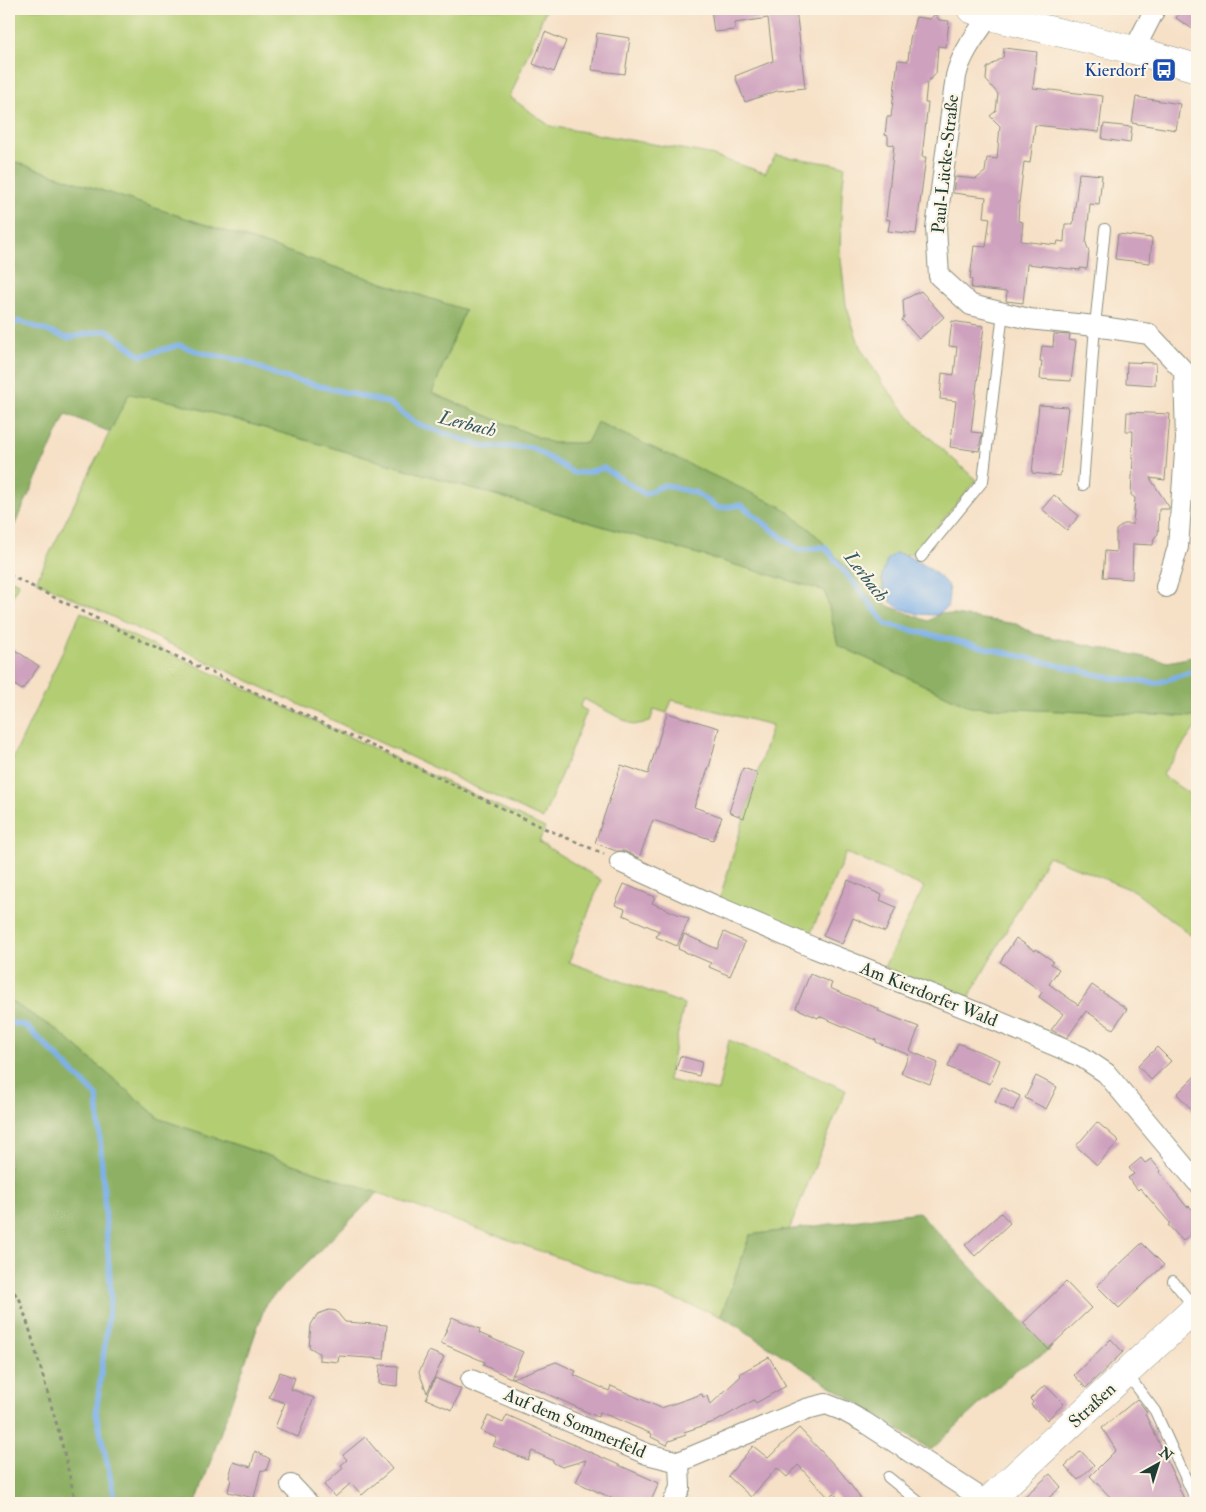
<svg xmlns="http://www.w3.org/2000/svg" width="1206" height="1512" font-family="'IM FELL Double Pica',serif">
  <rect width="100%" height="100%" fill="#fcf5e5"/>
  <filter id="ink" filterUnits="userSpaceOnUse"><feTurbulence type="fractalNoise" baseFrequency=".02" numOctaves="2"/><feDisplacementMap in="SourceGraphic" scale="10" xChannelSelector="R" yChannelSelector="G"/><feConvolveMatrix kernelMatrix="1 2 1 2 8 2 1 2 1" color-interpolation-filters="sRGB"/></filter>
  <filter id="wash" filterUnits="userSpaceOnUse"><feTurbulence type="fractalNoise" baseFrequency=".0096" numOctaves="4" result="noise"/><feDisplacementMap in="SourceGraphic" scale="20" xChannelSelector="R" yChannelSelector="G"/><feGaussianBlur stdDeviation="1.12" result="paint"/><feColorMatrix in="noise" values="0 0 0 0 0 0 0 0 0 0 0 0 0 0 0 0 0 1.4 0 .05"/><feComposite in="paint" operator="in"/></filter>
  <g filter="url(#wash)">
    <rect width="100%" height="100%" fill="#f6e0c6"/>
    <g fill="#b3cd73" stroke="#698554">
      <polygon points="9,9 546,9 510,97 550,126 704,153 765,173 776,155 845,166 842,192 840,250 846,305 860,347 883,384 915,424 976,480 916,552 905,555 904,554 881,580 884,590 861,583 813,532 598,422 587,443 552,443 432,393 465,310 9,160"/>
      <polygon points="129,393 175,402 825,591 838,645 971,707 1197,717 1197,725 1162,775 1197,799 1197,940 1134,891 1048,856 967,1001 884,967 924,887 846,853 809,937 719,901 772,725 672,700 667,713 654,709 650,722 633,725 584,699 580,707 587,711 543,819 36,581"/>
      <polygon points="9,579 19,583 9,603"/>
      <polygon points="81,612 545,828 539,842 601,880 569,962 684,1004 668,1080 718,1091 729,1040 846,1090 789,1230 750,1235 721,1316 378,1193 160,1119 58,1031 9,1000 9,765 10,765"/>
    </g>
    <g fill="#8eb065" stroke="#56764c">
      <polygon points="9,160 465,310 432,393 552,443 587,443 597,422 782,507 813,532 861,583 884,590 886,605 928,621 941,613 1016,624 1035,634 1168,662 1197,656 1197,717 971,707 838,645 825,591 175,402 129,394 110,432 66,414 9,537"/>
      <polygon points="9,1000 58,1031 160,1119 378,1193 266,1303 196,1503 9,1503"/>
      <polygon points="918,1212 1050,1350 1017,1369 931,1450 721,1316 750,1235"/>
    </g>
    <path fill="#7db0e9" stroke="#4e768e" d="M895 553C907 552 944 576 948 587 950 593 948 602 947 608L936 615 919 614 899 608 890 601 884 590 882 575 887 560Z"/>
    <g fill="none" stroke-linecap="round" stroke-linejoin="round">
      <g stroke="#7db0e9" stroke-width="5.5">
        <polyline points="9,327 19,321 67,338 107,330 141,356 179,345 202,353 244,361 279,376 389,403 417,424 485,447 531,447 574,473 587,472 604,468 645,494 664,485 696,493 718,508 741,505 798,550 825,547 886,624 1111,678 1157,683 1197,670"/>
        <polyline points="9,1022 26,1026 97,1096 111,1296 96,1413 116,1503"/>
      </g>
    </g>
    <g id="blocks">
      <g fill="#cea1be">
        <polygon points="711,9 796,9 805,88 777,91 745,102 735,76 773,61 768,18 735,23 735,30 714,32"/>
        <polygon points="1183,9 1197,9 1197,32 1176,18"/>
        <polygon points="935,14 939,20 949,21 946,47 938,46 936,74 927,82 925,103 928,103 922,157 926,157 916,234 888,231 890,220 886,219 894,145 888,144 888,136 885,135 887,117 891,117 898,60 908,61 910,39 916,17 930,19"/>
        <polygon points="545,32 566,41 554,72 533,64"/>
        <polygon points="597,33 630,38 625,74 592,70"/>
        <polygon points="1004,48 1037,52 1033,88 1103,96 1099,132 1035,125 1030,163 1024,162 1019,203 1018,221 1023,222 1021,241 1057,245 1058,241 1064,242 1065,224 1073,224 1079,173 1102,175 1099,205 1090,204 1086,243 1089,252 1087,269 1080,268 1080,270 1027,264 1023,303 1006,301 1007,292 971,288 972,280 970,279 974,246 986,247 990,218 984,217 986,197 953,193 955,177 976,179 985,172 987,158 997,159 1000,126 990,116 996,111 998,94 986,80 987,68 1003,57"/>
        <polygon points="1136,97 1180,104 1176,130 1132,123"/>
        <polygon points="1104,124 1132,127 1130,143 1102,139"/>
        <polygon points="1118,234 1152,238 1150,263 1115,259"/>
        <polygon points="921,291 944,317 919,339 902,320 904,317 903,300"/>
        <polygon points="952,321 984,326 971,432 982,433 979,451 950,447 956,401 940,399 942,373 954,375 957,347 949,346"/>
        <polygon points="1054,334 1070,335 1069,340 1076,341 1071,381 1040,379 1042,361 1040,361 1042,346 1053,347"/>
        <polygon points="1127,362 1156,363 1155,385 1126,383"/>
        <polygon points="1039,405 1068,407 1060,476 1032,473"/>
        <polygon points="1127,412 1170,414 1165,480 1150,478 1169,507 1169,509 1159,509 1158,534 1154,538 1153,545 1133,544 1132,579 1103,577 1105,551 1116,552 1116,530 1124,524 1133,524 1135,498 1131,495 1133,459 1132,459 1133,431 1126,431"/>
        <polygon points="1054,495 1079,516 1067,530 1042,509"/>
        <polygon points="9,646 39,666 22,690 9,681"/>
        <polygon points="667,713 719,728 710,764 694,807 722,817 713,840 653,820 639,858 624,851 616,851 595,843 621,765 648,774"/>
        <polygon points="743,768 758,773 744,818 729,812"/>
        <polygon points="848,880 882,895 880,900 896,907 885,932 853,918 842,944 823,936"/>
        <polygon points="624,884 655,897 652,903 689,919 677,946 656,937 659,931 623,915 625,909 615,905"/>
        <polygon points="724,932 745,942 730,976 709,967 711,963 678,949 684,934 717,949"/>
        <polygon points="1016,938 1035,951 1036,949 1053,961 1051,964 1059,969 1049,984 1078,1005 1092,985 1127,1009 1113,1029 1086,1011 1067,1038 1051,1030 1063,1014 1039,997 1042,992 1000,962"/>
        <polygon points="810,974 832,983 830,988 879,1009 878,1011 919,1027 910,1051 938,1063 930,1084 901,1073 909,1055 876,1042 876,1040 819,1016 818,1018 796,1008"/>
        <polygon points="958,1043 1000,1060 990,1084 948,1067"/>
        <polygon points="1157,1047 1171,1061 1151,1080 1138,1066"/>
        <polygon points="680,1056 702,1062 699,1076 676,1070"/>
        <polygon points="1197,1074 1197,1115 1177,1094"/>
        <polygon points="1036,1076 1057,1087 1046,1109 1025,1098"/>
        <polygon points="1002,1087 1020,1096 1013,1111 995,1102"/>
        <polygon points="1097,1122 1119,1141 1097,1165 1076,1146"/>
        <polygon points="1141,1158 1145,1163 1151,1159 1161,1171 1159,1172 1187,1207 1189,1206 1197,1215 1197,1228 1183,1241 1168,1225 1170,1223 1140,1188 1138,1190 1128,1178 1134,1174 1129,1168"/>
        <polygon points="1001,1213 1010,1223 975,1256 965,1245"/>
        <polygon points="1142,1243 1164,1265 1119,1308 1097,1286"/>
        <polygon points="1066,1282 1091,1308 1048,1349 1023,1323"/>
        <polygon points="329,1310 336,1311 345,1322 387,1325 384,1359 339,1356 338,1362 319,1360 319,1353 309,1347 311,1325 315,1318 318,1314"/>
        <polygon points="452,1317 480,1329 479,1333 523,1352 511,1378 483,1365 485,1362 441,1343"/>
        <polygon points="1111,1339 1123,1352 1086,1388 1074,1375"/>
        <polygon points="429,1351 444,1357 427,1393 419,1372"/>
        <polygon points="769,1357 786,1386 756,1403 754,1400 717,1421 684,1432 686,1435 669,1441 667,1445 651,1437 652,1434 600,1412 598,1417 512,1378 556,1362 576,1371 574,1375 609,1391 611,1386 661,1408 702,1394 703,1397 707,1396 710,1405 741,1376 739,1374"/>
        <polygon points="380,1365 398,1366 397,1386 379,1384"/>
        <polygon points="280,1372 295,1378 291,1389 314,1398 298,1437 275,1427 285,1403 269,1397"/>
        <polygon points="435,1378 461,1389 452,1410 426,1399"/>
        <polygon points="1045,1385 1064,1404 1047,1420 1031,1405 1033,1402 1030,1399"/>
        <polygon points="1137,1399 1147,1412 1145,1414 1166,1457 1165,1457 1179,1486 1178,1486 1186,1503 1116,1503 1090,1476 1116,1450 1102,1428"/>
        <polygon points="507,1415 659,1483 650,1503 623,1503 576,1482 586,1460 562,1467 554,1463 552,1460 532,1451 528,1460 493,1446 497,1438 481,1431 488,1416 503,1423"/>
        <polygon points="799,1428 841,1472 864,1503 843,1503 833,1493 829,1498 798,1465 787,1477 777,1468 751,1497 728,1476 753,1446 768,1458"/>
        <polygon points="365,1437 392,1469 362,1495 351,1483 335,1497 324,1485 343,1468 341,1465 347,1460 343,1455"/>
        <polygon points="255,1451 270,1459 266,1471 261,1470 254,1498 228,1492 231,1479 229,1478 233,1462 251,1467"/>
        <polygon points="1081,1451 1094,1465 1078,1480 1065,1466"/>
        <polygon points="1050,1474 1061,1487 1043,1503 1017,1503"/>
      </g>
    </g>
  </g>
  <g filter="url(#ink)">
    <use href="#blocks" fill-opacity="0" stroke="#8a8e7d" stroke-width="1"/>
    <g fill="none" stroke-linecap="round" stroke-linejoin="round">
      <defs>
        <g id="lane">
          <polyline points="1083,485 1095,326 1105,229"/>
          <polyline points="921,557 983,481 1003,312"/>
          <polyline points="1173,1281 1195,1308"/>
          <polyline points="1127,1374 1155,1411 1197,1503"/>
          <polyline points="888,1477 920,1503"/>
        </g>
        <g id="street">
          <path d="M989 16C976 35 961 54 956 76L936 228 939 276 971 305 1029 319 1095 326 1149 334 1184 371 1186 439 1178 547 1166 587"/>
          <polyline points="1134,50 1155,9"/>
          <polyline points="620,862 718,907 814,948 978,1013 1082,1057 1106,1073 1197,1182"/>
          <polyline points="471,1380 647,1454 679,1462 806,1409 826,1404 844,1411 864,1422 987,1502"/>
          <polyline points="291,1485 308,1503"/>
          <polyline points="673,1503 680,1488 679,1462"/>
        </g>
        <g id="secondary">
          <polyline points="971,9 989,16 1134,50 1197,68"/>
          <polyline points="986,1503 1197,1307"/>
        </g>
      </defs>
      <use href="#lane" stroke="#8a8e7d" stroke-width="12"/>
      <use href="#street" stroke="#8a8e7d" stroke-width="22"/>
      <use href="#secondary" stroke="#8a8e7d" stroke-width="29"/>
      <g stroke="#8a8e7d" stroke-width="3" stroke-dasharray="4 4" stroke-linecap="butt">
        <polyline points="9,575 136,638 381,750 537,825 604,854"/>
        <polyline points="9,1286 20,1300 30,1331 60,1436 76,1503"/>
      </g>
      <use href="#lane" stroke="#fff" stroke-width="10"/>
      <use href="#street" stroke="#fff" stroke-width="20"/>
      <use href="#secondary" stroke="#fff" stroke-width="28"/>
    </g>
  </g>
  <defs>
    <symbol id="bus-square" viewBox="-11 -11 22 22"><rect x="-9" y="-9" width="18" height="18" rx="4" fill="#1a4fb4" stroke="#fcf5e5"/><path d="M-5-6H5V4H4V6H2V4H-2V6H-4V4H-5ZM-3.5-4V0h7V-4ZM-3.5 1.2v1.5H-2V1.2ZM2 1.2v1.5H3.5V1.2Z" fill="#fff"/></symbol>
  </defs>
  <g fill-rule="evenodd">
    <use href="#bus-square" x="1150" y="56" width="28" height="28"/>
  </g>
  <g text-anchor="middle" stroke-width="4.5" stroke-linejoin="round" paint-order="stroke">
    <g font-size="18" fill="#164399" stroke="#fcf5e5" text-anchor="end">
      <text x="1146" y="76">Kierdorf</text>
    </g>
    <g font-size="18" fill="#1f3d34" stroke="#fcf5e5">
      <text transform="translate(945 164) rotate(-84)" y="6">Paul-Lücke-Straße</text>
      <text transform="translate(929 994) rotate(22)" y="6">Am Kierdorfer Wald</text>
      <text transform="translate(1092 1405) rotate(-43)" y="6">Straßen</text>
      <text transform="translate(575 1423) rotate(23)" y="6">Auf dem Sommerfeld</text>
    </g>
    <g font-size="19" font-style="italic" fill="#365a61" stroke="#fcf5e5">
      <text transform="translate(468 423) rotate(14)" y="7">Lerbach</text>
      <text transform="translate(867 576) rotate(52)" y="7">Lerbach</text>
    </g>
  </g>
  <rect width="1206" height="1512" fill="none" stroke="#fcf5e5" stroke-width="30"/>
  <g transform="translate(1158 1464) rotate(39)" stroke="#fcf5e5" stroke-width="4" paint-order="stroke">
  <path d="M0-4L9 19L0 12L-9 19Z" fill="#1f3d34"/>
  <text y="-8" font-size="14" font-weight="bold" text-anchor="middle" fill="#1f3d34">N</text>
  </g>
</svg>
